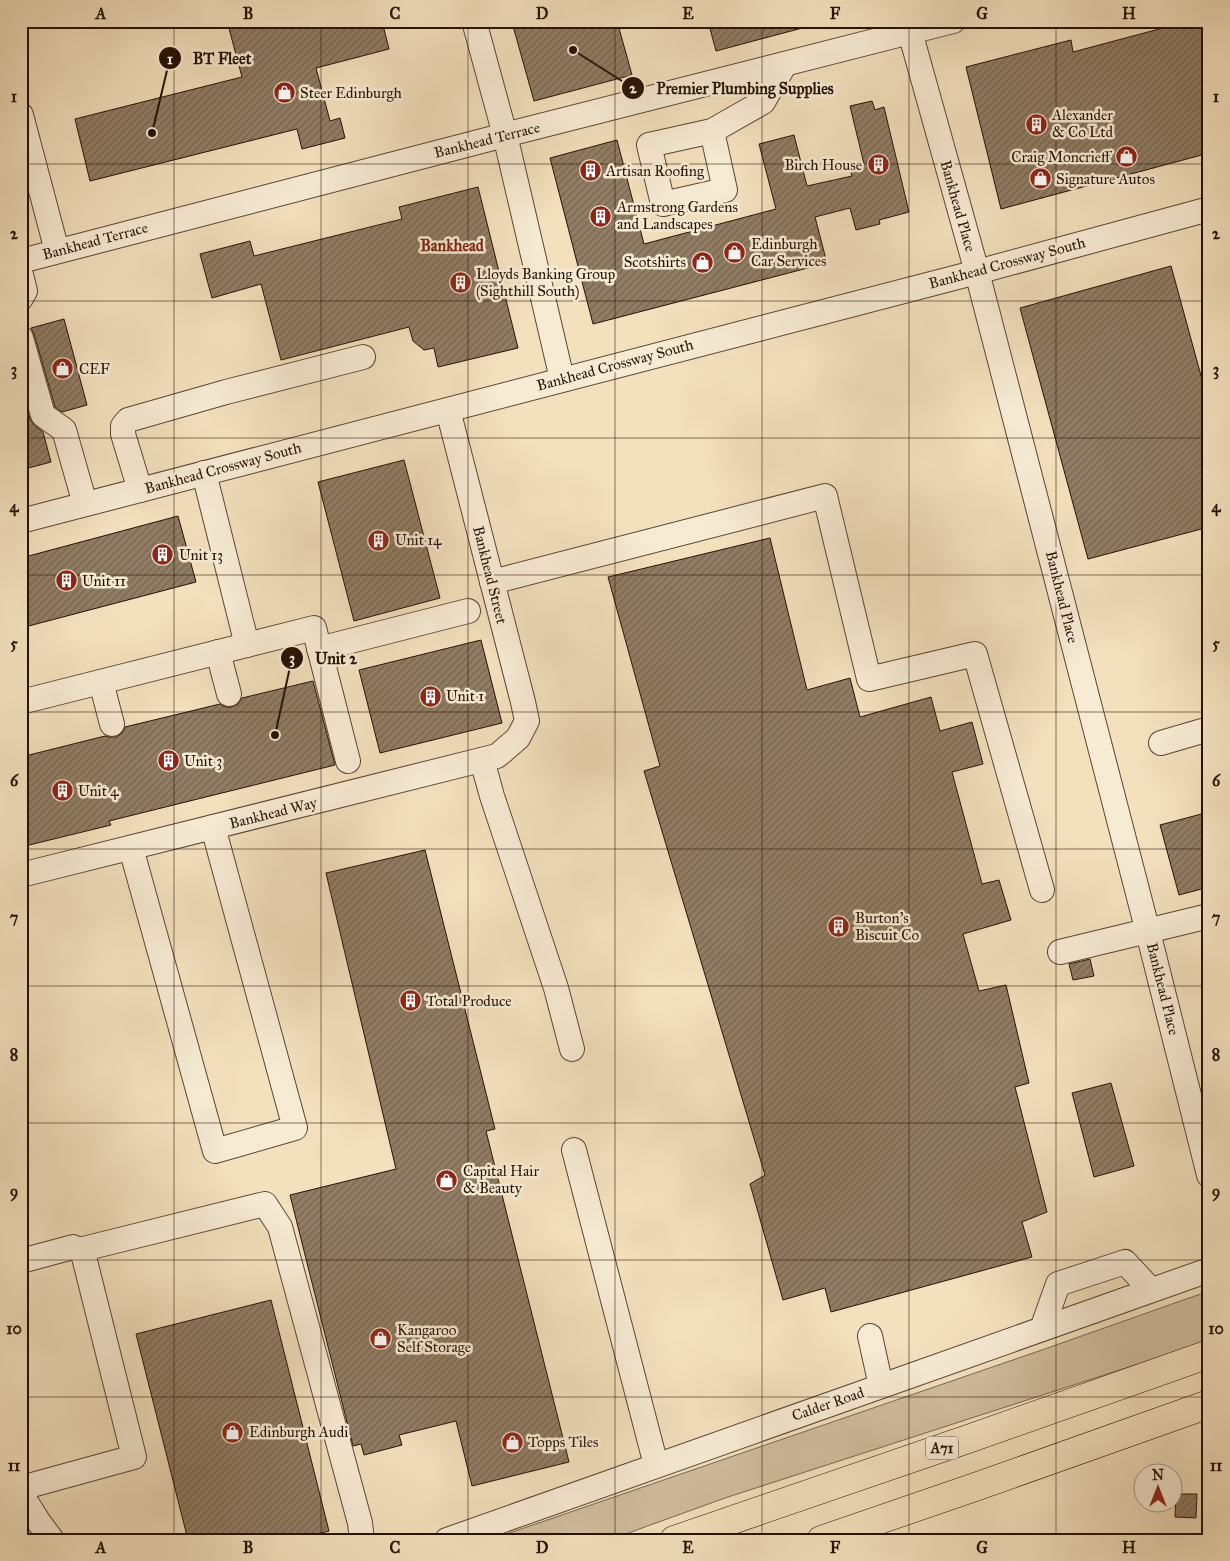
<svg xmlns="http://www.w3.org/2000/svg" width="1230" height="1561" font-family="'IM FELL Great Primer',serif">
  <defs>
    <pattern id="building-hatch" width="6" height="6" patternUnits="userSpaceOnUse" patternTransform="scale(1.25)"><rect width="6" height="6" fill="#917d65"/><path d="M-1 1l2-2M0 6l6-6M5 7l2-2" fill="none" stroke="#766551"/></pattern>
  </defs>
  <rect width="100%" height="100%" fill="#f3e0bd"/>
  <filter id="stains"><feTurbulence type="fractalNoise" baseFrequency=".004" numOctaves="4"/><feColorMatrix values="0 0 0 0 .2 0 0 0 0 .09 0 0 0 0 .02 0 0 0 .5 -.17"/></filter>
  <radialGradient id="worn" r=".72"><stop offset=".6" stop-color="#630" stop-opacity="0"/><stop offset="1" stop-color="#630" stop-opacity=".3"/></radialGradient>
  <polygon fill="#d0bd9e" stroke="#7b6752" points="1209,1291 1209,1341 1206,1342 725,1498 609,1540 489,1540 1039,1351"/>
  <g fill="url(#building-hatch)" stroke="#261105">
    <polygon points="227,21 382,21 389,49 316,68 330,121 340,118 345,138 302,149 297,129 90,181 75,119 242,77"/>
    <polygon points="531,21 617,21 632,75 534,101 513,26"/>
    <polygon points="708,21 805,21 806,27 716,51"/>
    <polygon points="1189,21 1209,21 1209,153 1001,209 966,67 1071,40 1073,52"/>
    <polygon points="872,101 875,110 884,107 909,212 879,220 880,224 856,230 850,208 815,217 827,263 593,324 550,158 617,140 644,244 776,209 759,144 794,135 807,186 852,176 850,167 864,164 850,106"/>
    <polygon points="478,187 518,348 438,367 434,348 424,350 413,341 409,327 281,360 261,284 212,298 200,254 250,241 254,256 402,219 399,207"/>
    <polygon points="1171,266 1209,405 1209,527 1088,559 1020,308"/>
    <polygon points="64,319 87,405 62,412 55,407 34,334 31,328"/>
    <polygon points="21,389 30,419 35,426 43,432 51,462 21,470"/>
    <polygon points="404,460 440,598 354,621 318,482"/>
    <polygon points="178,516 196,582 21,628 21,558"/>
    <polygon points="770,538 807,690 850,678 860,717 931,697 940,731 972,722 983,764 952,772 982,884 999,880 1011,920 963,934 979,991 1006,985 1029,1083 1015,1087 1047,1212 1022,1222 1032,1257 831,1312 825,1288 783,1300 750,1184 765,1175 644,771 660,766 608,577"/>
    <polygon points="481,640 502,723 380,753 359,670"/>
    <polygon points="313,681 335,765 109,821 111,825 21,847 21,757 105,736 109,737 116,737 122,733 125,727 220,704 225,707 232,707 238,704 242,698"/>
    <polygon points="1209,812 1209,887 1179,895 1160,825"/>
    <polygon points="425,850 495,1129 486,1131 569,1462 472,1486 456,1421 399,1435 402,1445 364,1455 361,1444 353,1446 290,1195 396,1169 326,873"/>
    <polygon points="1090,959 1094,976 1073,980 1069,964"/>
    <polygon points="1111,1083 1134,1166 1094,1177 1072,1093"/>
    <polygon points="271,1300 329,1531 294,1540 188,1540 136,1334"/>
    <polygon points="1176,1494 1197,1494 1196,1518 1175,1517"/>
  </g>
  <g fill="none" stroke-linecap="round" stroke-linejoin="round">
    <defs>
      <g id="minor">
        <polyline points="474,21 505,135 562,379"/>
        <polyline points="907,21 977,272 1148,932 1209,1175"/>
        <polyline points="21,115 57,251"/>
        <polyline points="712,131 725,190 663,204 649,145 712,131 763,102 785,64"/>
        <polyline points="21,261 505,135 953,21"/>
        <polyline points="21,275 25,291 21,298"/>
        <polyline points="21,338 43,415 64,430 85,504"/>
        <polyline points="204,473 247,645"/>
        <polyline points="140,490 123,434 123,426 128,420 226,392 363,357"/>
        <polyline points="21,521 977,272 1209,209"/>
        <polyline points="492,582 825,496 869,679 975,654 1042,890"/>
        <polyline points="319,649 468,611"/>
        <polyline points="218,652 229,694"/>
        <polyline points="101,682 112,724"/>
        <polyline points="21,702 314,628 348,761"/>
        <polyline points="1161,743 1209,729"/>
        <polyline points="482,760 492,796 556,988 572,1049"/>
        <polyline points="131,848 215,1151 295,1128 213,827"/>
        <polyline points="21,875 497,756 518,738 527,721 523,702 448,410"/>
        <polyline points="1060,952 1209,916"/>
        <polyline points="574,1150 656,1465"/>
        <polyline points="79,1250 265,1204 280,1227 360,1523 362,1540"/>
        <polyline points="21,1261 73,1247 83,1253 134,1457 21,1488"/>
        <polyline points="1042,1329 1058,1284 1125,1262 1151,1290"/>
        <polyline points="870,1336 881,1386"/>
        <polyline points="21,1494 38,1521 52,1540"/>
        <polyline points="447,1540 1209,1270"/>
      </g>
      <g id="major">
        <polyline points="674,1540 968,1439 1209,1354"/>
        <polyline points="821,1540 978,1486 1209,1404"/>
      </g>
    </defs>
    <use href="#minor" stroke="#594533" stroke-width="26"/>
    <use href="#major" stroke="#261105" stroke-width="29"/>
    <use href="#minor" stroke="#f7ebd4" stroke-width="24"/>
    <use href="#major" stroke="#f3e0bd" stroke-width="28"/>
  </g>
  <path fill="none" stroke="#261105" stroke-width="1" stroke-opacity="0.55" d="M174 21V1540M321 21V1540M468 21V1540M615 21V1540M762 21V1540M909 21V1540M1056 21V1540M21 164H1209M21 301H1209M21 438H1209M21 575H1209M21 712H1209M21 849H1209M21 986H1209M21 1123H1209M21 1260H1209M21 1397H1209"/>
  <defs>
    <symbol id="shop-disc" viewBox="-11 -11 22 22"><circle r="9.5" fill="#8f2418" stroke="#f7ebd4"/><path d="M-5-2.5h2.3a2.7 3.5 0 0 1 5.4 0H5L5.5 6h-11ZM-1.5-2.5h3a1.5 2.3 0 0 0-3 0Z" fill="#fff"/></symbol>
    <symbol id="building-disc" viewBox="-11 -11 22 22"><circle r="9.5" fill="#8f2418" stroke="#f7ebd4"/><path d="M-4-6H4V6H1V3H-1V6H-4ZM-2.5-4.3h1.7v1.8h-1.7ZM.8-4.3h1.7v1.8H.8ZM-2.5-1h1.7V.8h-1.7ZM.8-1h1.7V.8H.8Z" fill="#fff"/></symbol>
  </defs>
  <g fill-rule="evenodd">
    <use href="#shop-disc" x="272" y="80" width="25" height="25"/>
    <use href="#building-disc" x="1024" y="112" width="25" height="25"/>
    <use href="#shop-disc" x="1114" y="144" width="25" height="25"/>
    <use href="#building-disc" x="866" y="152" width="25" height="25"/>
    <use href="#building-disc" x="578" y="158" width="25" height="25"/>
    <use href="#shop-disc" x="1028" y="166" width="25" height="25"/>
    <use href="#building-disc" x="588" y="204" width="25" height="25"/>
    <use href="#shop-disc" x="722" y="240" width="25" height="25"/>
    <use href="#shop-disc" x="690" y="250" width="25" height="25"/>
    <use href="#building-disc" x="448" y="270" width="25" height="25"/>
    <use href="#shop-disc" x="50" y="356" width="25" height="25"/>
    <use href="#building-disc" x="366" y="528" width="25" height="25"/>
    <use href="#building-disc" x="150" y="542" width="25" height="25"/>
    <use href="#building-disc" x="54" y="568" width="25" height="25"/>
    <use href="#building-disc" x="418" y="684" width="25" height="25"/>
    <use href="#building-disc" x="156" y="748" width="25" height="25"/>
    <use href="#building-disc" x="50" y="778" width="25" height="25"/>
    <use href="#building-disc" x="826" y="914" width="25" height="25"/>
    <use href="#building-disc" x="398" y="988" width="25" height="25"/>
    <use href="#shop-disc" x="434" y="1168" width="25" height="25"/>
    <use href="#shop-disc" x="368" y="1326" width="25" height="25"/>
    <use href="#shop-disc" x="220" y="1420" width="25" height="25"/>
    <use href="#shop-disc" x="500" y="1430" width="25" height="25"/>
  </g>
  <g text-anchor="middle" stroke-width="5" stroke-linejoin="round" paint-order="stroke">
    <rect fill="#f7ebd4" stroke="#655243" stroke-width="1" x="926" y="1436.5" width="32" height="23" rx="4"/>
    <g font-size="14" font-weight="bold" fill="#261105">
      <text x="942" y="1453">A71</text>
    </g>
    <g font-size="15" fill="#261105" stroke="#f7ebd4" text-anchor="start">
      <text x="300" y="98">Steer Edinburgh</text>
      <text x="1052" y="120">Alexander<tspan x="1052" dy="17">&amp; Co Ltd</tspan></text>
      <text x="1110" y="162" text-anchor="end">Craig Moncrieff</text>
      <text x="862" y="170" text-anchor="end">Birch House</text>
      <text x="606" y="176">Artisan Roofing</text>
      <text x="1056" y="184">Signature Autos</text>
      <text x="617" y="212">Armstrong Gardens<tspan x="617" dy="17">and Landscapes</tspan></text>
      <text x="751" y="249">Edinburgh<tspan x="751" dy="17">Car Services</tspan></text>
      <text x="686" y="267" text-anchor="end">Scotshirts</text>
      <text x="476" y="279">Lloyds Banking Group<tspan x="476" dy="17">(Sighthill South)</tspan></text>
      <text x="79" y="374">CEF</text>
      <text x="395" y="545">Unit 14</text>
      <text x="179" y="560">Unit 13</text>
      <text x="82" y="586">Unit 11</text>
      <text x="446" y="701">Unit 1</text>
      <text x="184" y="766">Unit 3</text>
      <text x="78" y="796">Unit 4</text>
      <text x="855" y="923">Burton's<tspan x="855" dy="17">Biscuit Co</tspan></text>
      <text x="426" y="1006">Total Produce</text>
      <text x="463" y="1176">Capital Hair<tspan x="463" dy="17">&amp; Beauty</tspan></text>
      <text x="397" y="1335">Kangaroo<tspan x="397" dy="17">Self Storage</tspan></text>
      <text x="249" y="1437">Edinburgh Audi</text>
      <text x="528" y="1447">Topps Tiles</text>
    </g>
    <g font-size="15" fill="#261105" stroke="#f7ebd4">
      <text transform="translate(487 140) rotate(-14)" y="5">Bankhead Terrace</text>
      <text transform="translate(958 206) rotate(74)" y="5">Bankhead Place</text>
      <text transform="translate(95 241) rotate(-15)" y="5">Bankhead Terrace</text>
      <text transform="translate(1007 263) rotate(-15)" y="5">Bankhead Crossway South</text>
      <text transform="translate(615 365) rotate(-15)" y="5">Bankhead Crossway South</text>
      <text transform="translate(223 468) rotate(-15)" y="5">Bankhead Crossway South</text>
      <text transform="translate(490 575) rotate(76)" y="5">Bankhead Street</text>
      <text transform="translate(1062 597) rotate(76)" y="5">Bankhead Place</text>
      <text transform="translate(273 813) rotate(-14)" y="5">Bankhead Way</text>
      <text transform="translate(1163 989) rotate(76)" y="5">Bankhead Place</text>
      <text transform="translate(828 1404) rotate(-19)" y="5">Calder Road</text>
    </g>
    <g font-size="16" font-weight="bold" fill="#7a1f14" stroke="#f7ebd4">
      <text x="452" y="251">Bankhead</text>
    </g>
  </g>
  <path fill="none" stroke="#261105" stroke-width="2" d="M152 133L170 58M573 50L633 88M275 735L292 658"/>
  <g fill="#261105" stroke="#f7ebd4" stroke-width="2">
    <circle cx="152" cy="133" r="5"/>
    <circle cx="573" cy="50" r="5"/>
    <circle cx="275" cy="735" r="5"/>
    <circle cx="170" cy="58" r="12"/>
    <circle cx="633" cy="88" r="12"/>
    <circle cx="292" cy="658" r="12"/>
  </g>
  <g font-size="15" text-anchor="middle" font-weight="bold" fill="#fff">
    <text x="170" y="64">1</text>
    <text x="633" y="93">2</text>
    <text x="292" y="663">3</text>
  </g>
  <g font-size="16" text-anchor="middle" font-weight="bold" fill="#261105" stroke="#f7ebd4" stroke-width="5" stroke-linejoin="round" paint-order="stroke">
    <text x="222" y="64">BT Fleet</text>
    <text x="745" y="94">Premier Plumbing Supplies</text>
    <text x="336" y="664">Unit 2</text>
  </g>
  <rect width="1230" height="1561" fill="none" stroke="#f3e0bd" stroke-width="55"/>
  <g transform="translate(1158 1488)"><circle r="24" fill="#f7ebd4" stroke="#a39481"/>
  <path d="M0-4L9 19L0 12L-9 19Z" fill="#8f2418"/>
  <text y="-8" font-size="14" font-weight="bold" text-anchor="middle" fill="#261105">N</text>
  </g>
  <rect x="28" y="28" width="1174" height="1506" fill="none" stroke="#261105" stroke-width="2"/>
  <g font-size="16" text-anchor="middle" font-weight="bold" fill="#261105">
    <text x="101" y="19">A</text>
    <text x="248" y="19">B</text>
    <text x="395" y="19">C</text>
    <text x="542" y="19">D</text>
    <text x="688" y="19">E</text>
    <text x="835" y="19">F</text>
    <text x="982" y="19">G</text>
    <text x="1129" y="19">H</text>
    <text x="14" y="102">1</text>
    <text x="1216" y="102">1</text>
    <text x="14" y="239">2</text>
    <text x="1216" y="239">2</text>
    <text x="14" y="375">3</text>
    <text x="1216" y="375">3</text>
    <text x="14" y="512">4</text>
    <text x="1216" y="512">4</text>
    <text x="14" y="649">5</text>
    <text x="1216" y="649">5</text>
    <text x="14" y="786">6</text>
    <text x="1216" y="786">6</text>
    <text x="14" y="923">7</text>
    <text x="1216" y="923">7</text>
    <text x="14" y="1060">8</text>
    <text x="1216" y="1060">8</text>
    <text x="14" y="1197">9</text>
    <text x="1216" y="1197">9</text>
    <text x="14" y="1334">10</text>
    <text x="1216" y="1334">10</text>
    <text x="14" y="1471">11</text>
    <text x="1216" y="1471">11</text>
    <text x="101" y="1553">A</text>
    <text x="248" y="1553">B</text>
    <text x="395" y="1553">C</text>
    <text x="542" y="1553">D</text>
    <text x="688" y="1553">E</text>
    <text x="835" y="1553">F</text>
    <text x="982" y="1553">G</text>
    <text x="1129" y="1553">H</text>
  </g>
  <rect width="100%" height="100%" filter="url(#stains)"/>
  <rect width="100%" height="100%" fill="url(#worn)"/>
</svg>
